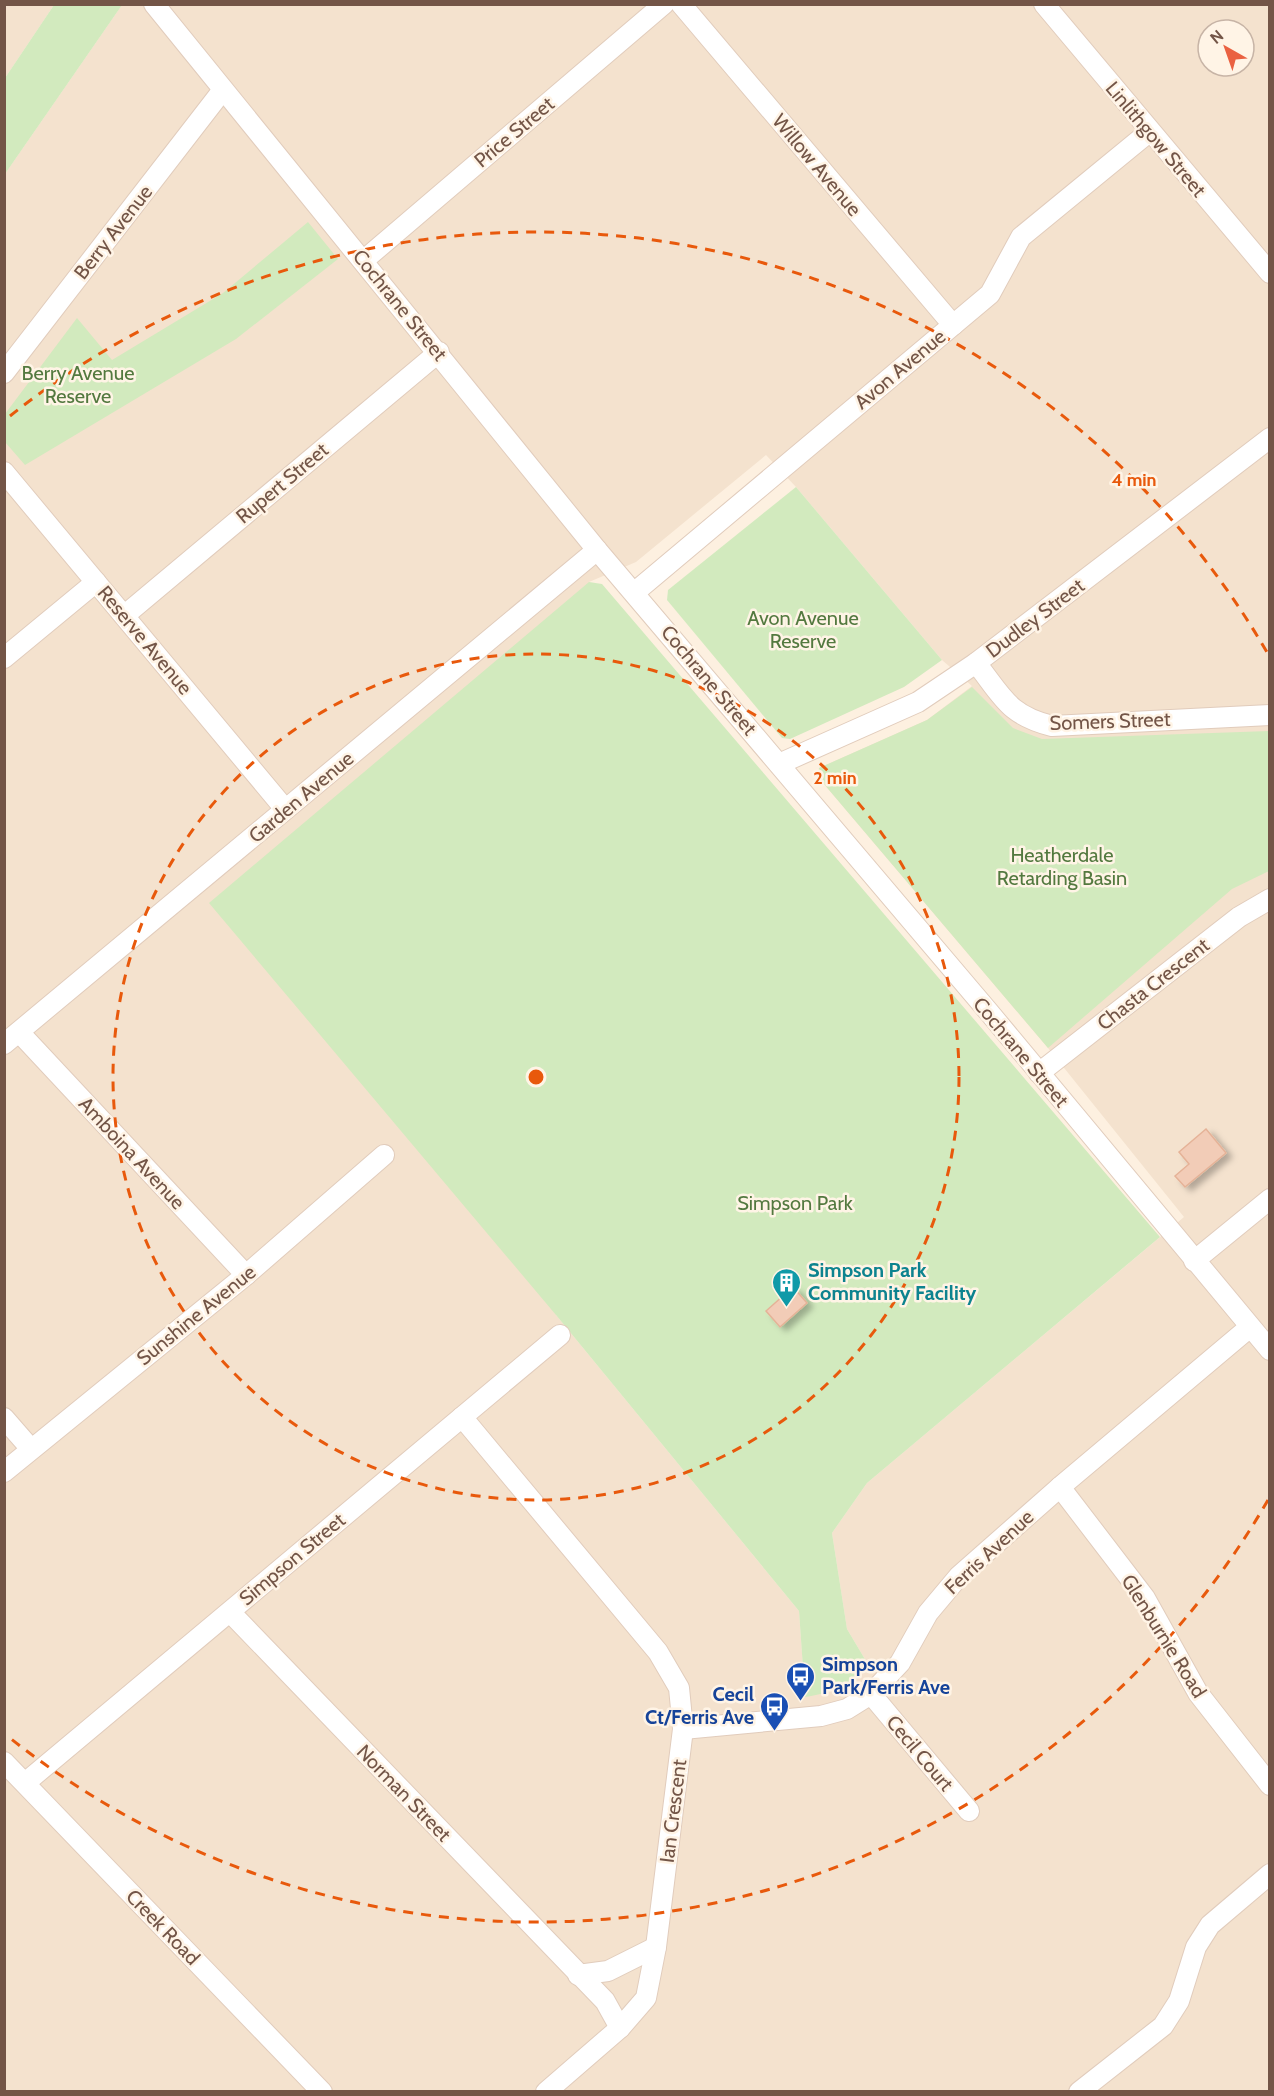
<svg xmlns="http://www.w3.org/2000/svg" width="1274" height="2096" font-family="Cabin,sans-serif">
  <defs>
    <filter id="shadow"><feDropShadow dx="6" dy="4" stdDeviation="3" flood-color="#0004"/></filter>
  </defs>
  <rect width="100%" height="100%" fill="#fdf0e0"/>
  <g fill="#f4e2ce" fill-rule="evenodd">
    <polygon points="5,5 54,5 5,78"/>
    <path d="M122 5H1269V2091L5 2092V174ZM1208 30H1244V66H1208ZM766 455 796 487 942 660 972 686 927 720 819 768 818 777 1048 1048 1184 1217 867 1483 832 1533 847 1629 869 1666 805 1696 799 1611 556 1315 589 582 636 562Z"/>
  </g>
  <g fill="#d2eabe">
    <polygon points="54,5 122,5 5,174 5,78"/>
    <polygon points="308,222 338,259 236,339 25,465 5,442 5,414 77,318 112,360 223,293"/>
    <polygon points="796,487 942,660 904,687 790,739 782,738 667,600 668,590"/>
    <path d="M589 582 602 584 1160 1237 867 1483 832 1533 847 1629 869 1666C849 1685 832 1693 805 1697L799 1611 556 1315 209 903Z"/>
    <polygon points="972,687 1013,728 1042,739 1269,731 1269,871 1232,889 1048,1048 818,777 819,768 927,720"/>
  </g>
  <g fill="#f2ccb7" stroke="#e5b297" stroke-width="1.5" filter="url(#shadow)">
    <polygon points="1206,1129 1226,1153 1185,1187 1175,1176 1189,1164 1179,1152"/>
    <polygon points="793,1287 807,1303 780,1327 766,1311"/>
  </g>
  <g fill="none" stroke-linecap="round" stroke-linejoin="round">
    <defs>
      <g id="minor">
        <polyline points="154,4 597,550 988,1011 1270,1350"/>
        <polyline points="681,4 953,325"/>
        <polyline points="1044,4 1270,273"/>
        <polyline points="364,260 664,4"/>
        <polyline points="4,373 222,91"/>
        <polyline points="4,472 285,809"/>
        <polyline points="635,592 990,294 1021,237 1149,132"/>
        <polyline points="125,615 439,352"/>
        <polyline points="4,658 96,582"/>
        <path d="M976 663C1003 697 1008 715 1052 726L1270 715"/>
        <polyline points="779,764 918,702 976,663 1270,438"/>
        <polyline points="19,1032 246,1275"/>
        <polyline points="4,1044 597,550"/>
        <polyline points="1039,1073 1239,917 1270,899"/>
        <polyline points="1194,1261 1270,1199"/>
        <polyline points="462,1417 658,1652 679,1688 683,1729 656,1947 646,1998 620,2028 546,2092"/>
        <polyline points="4,1418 31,1449"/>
        <polyline points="4,1472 246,1275 384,1155"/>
        <polyline points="1060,1487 1145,1598 1198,1693 1270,1785"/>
        <polyline points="230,1612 605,2001 620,2028"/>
        <polyline points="871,1694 969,1811"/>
        <polyline points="683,1729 821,1716 847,1709 871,1694 900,1663 928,1613 959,1576 1060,1487 1250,1327"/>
        <polyline points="4,1762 322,2092"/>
        <polyline points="25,1783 560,1335"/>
        <polyline points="578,1975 608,1971 656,1947"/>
        <polyline points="1079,2092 1163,2026 1179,2001 1196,1947 1210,1925 1270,1874"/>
      </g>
    </defs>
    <use href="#minor" stroke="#e1ccbc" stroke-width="22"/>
    <use href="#minor" stroke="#fff" stroke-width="20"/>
  </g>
  <g fill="none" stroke="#e8590c" stroke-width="3" stroke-dasharray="10 8">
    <circle cx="536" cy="1077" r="423"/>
    <path d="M1268 1500A845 845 0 0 1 10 1738M10 416A845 845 0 0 1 1268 654"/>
  </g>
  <defs>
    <symbol id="building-pin" viewBox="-11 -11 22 30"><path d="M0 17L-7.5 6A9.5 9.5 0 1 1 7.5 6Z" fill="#0f9aa8" stroke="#fff4e6"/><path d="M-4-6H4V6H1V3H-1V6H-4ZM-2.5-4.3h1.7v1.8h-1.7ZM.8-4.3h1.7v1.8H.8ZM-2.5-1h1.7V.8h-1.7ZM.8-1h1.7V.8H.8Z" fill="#fff"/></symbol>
    <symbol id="bus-pin" viewBox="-11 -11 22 30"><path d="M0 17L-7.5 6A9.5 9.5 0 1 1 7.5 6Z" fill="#1a4fb4" stroke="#fff4e6"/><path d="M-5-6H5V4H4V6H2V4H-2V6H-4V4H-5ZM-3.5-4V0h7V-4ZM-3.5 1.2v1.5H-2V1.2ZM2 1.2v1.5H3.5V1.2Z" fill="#fff"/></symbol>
  </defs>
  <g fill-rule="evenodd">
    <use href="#building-pin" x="770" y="1266" width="33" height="45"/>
    <use href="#bus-pin" x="784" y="1660" width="33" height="45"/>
    <use href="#bus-pin" x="758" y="1690" width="33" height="45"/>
  </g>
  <g text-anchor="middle" stroke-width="5" stroke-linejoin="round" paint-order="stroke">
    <g font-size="20" fill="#735547" stroke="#fff4e6">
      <text transform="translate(514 132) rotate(-40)" y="7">Price Street</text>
      <text transform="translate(1156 139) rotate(50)" y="7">Linlithgow Street</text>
      <text transform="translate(817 165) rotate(50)" y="7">Willow Avenue</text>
      <text transform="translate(113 232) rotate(-52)" y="7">Berry Avenue</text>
      <text transform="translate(400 305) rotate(51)" y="7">Cochrane Street</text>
      <text transform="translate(900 369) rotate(-40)" y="7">Avon Avenue</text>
      <text transform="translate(282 483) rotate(-40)" y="7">Rupert Street</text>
      <text transform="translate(1035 618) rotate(-37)" y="7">Dudley Street</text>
      <text transform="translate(145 640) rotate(50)" y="7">Reserve Avenue</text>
      <text transform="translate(709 680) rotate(50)" y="7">Cochrane Street</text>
      <text transform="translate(1110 721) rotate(-2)" y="7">Somers Street</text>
      <text transform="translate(301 797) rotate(-40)" y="7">Garden Avenue</text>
      <text transform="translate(1153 984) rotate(-38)" y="7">Chasta Crescent</text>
      <text transform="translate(1021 1052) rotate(50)" y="7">Cochrane Street</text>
      <text transform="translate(132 1153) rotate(47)" y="7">Amboina Avenue</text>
      <text transform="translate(196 1315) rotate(-39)" y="7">Sunshine Avenue</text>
      <text transform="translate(989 1552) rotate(-43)" y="7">Ferris Avenue</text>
      <text transform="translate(292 1559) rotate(-40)" y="7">Simpson Street</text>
      <text transform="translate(1164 1636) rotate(58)" y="7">Glenburnie Road</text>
      <text transform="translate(920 1753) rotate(50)" y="7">Cecil Court</text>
      <text transform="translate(404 1793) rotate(46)" y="7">Norman Street</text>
      <text transform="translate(673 1811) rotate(-83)" y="7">Ian Crescent</text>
      <text transform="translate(163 1927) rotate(46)" y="7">Creek Road</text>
    </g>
    <g font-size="20" fill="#53793f" stroke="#fff4e6">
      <text x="78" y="380">Berry Avenue<tspan x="78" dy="23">Reserve</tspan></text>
      <text x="803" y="625">Avon Avenue<tspan x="803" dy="23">Reserve</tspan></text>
      <text x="1062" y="862">Heatherdale<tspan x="1062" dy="23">Retarding Basin</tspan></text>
      <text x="795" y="1210">Simpson Park</text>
    </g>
    <g font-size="20" font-weight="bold" fill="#0d838f" stroke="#fff4e6" text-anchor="start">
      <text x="808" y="1277">Simpson Park<tspan x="808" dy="23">Community Facility</tspan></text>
    </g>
    <g font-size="20" font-weight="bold" fill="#164399" stroke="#fff4e6" text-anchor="start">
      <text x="822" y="1671">Simpson<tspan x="822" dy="23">Park/Ferris Ave</tspan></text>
      <text x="754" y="1701" text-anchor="end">Cecil<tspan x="754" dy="23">Ct/Ferris Ave</tspan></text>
    </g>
  </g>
  <circle cx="536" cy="1077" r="9" fill="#e8590c" stroke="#fff4e6" stroke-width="3"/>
  <g font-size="18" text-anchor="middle" font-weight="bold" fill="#e8590c" stroke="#fff4e6" stroke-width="5" stroke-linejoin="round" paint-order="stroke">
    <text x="1134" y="486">4 min</text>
    <text x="835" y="784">2 min</text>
  </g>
  <rect width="1274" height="2096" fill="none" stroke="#735547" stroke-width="12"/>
  <g transform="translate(1226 48) rotate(320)"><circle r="28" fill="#fff4e6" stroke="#c7b4a6" stroke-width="1.5"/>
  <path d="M0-4.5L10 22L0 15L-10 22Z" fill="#ea6141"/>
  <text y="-9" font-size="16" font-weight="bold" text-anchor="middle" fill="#735547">N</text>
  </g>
</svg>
